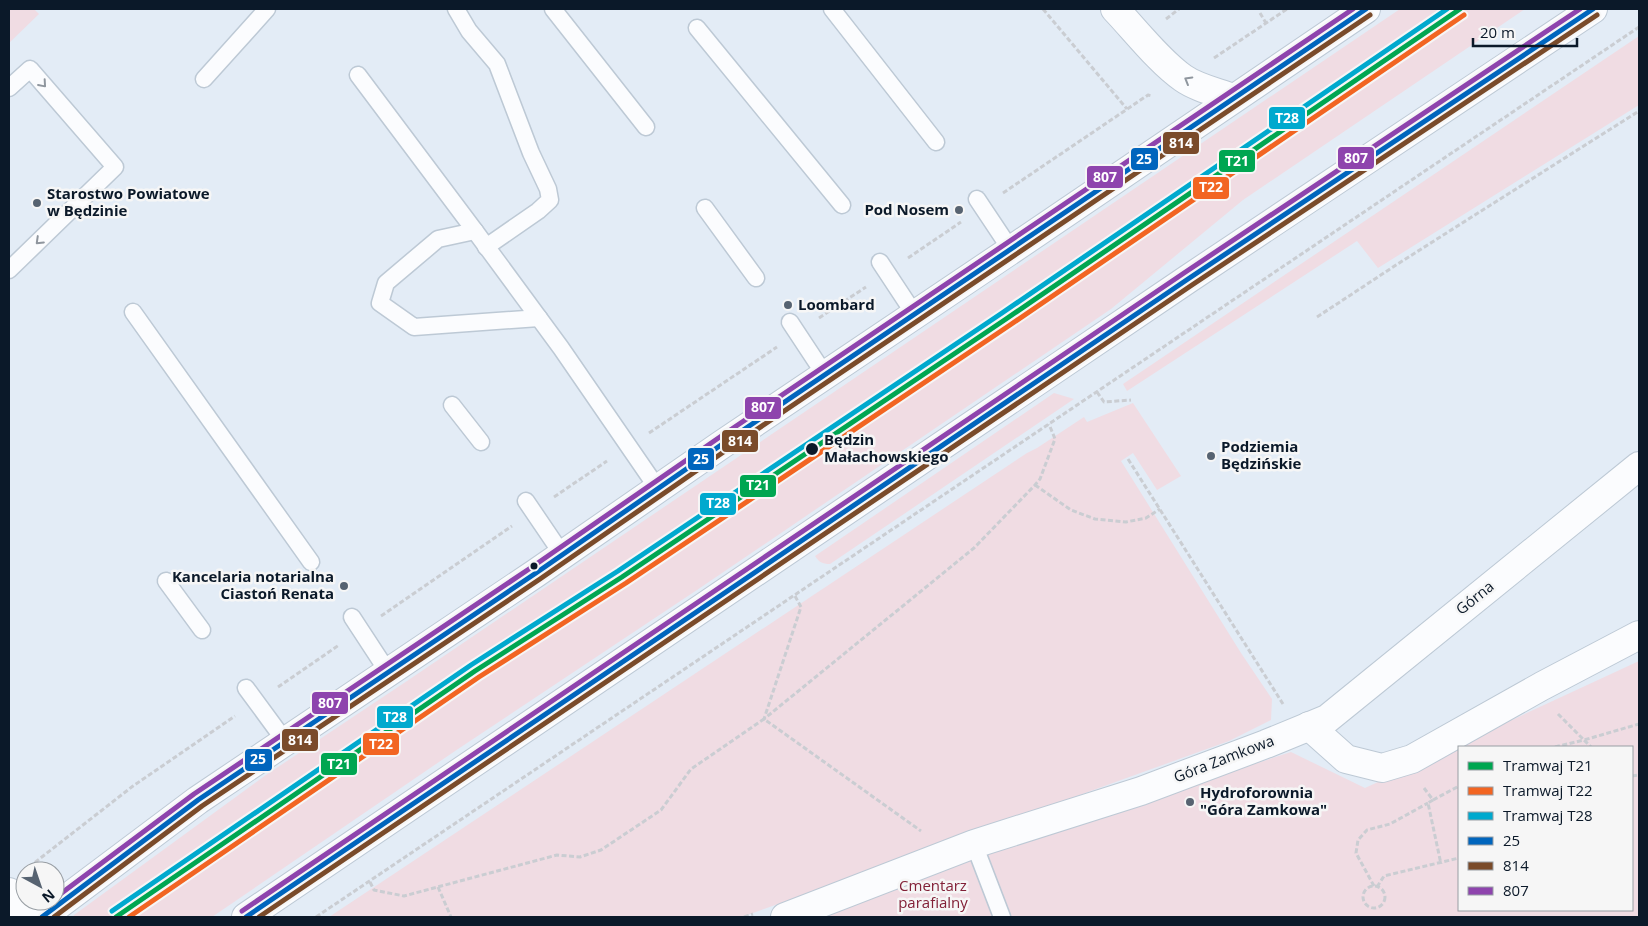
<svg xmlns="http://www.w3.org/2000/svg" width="1648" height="926" font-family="'Open Sans',sans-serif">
  <rect width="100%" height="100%" fill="#e3ecf6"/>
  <g fill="#f0dce3" fill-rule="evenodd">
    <polygon points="9,9 34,9 39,14 9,43"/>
    <polygon points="1400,9 1525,9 1243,200 1111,309 697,590 458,749 212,917 73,917 74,915 266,775 407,681"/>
    <polygon points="1639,36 1639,105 1378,268 1357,241 1127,391 1123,384"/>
    <path d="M1054 393 1074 399 830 564C822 564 819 562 815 556Z"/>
    <polygon points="1133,403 1181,476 1157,490 1133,453 1121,461 1241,653 1272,699 1271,720 1229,741 742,917 329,917 1027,453 1037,448 1084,417 1087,422"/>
    <path d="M1639 661V917H808L947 864 1291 752 1365 788ZM1459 747H1632V910H1459Z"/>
  </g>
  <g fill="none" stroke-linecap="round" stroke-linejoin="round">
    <defs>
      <g id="lane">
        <polyline points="456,9 469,31 497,64 531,153 548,189 550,200 538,211 486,247"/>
        <polyline points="553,9 646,127"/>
        <polyline points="832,9 936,142"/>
        <polyline points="697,28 842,205"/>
        <polyline points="358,75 475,231 438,239 386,283 380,303 414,327 539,318"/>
        <polyline points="204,79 267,9"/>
        <polyline points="9,88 30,69 115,167 9,270"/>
        <polyline points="977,199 1011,250"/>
        <polyline points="705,208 756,278"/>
        <polyline points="475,231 561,348 658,489"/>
        <polyline points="880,262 915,315"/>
        <polyline points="133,312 311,562"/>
        <polyline points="790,322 825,375"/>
        <polyline points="452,405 481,442"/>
        <polyline points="526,501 562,554"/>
        <polyline points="166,581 202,630"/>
        <polyline points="352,617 388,672"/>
        <polyline points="246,688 285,741"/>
        <polyline points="974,844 1002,917"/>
      </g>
      <g id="street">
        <path d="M1115 9C1135 30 1160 62 1183 78 1197 88 1217 92 1233 98"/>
        <polyline points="1309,726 1346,759 1382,768 1412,759 1542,686 1639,635"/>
        <polyline points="9,892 22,917"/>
        <polyline points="785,917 974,844 1141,791 1266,744 1327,719 1639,466"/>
      </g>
      <g id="secondary">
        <polyline points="42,917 198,800 536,573 721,445 1011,250 1366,9"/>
        <polyline points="246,917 1188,279 1593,9"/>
      </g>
    </defs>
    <use href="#lane" stroke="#bdc9d5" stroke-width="19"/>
    <use href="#street" stroke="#bdc9d5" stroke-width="30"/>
    <use href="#secondary" stroke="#bdc9d5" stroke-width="30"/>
    <g stroke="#cacdd2" stroke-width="3" stroke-dasharray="5 2.5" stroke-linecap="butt">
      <polyline points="1043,9 1127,109"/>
      <polyline points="1260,13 1266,23"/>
      <polyline points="1166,19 1179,9"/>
      <polyline points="1214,58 1287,9"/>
      <polyline points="1003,193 1148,95 1152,96"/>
      <polyline points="908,258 961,222"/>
      <polyline points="1317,317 1396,265 1639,111"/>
      <polyline points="819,318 866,287"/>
      <polyline points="1097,392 1104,402 1131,400"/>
      <polyline points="649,433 777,347"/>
      <polyline points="1128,459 1283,704"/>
      <polyline points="1035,485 1071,510 1095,519 1126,522 1146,518 1160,509"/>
      <polyline points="554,497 607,461"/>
      <polyline points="795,596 801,607 764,719 974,548 1035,485 1040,479 1055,439 1049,424"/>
      <polyline points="381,616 512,526"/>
      <polyline points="278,687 339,645"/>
      <polyline points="1558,714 1584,740 1639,724"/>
      <polyline points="1555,747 1584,740 1591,747"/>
      <polyline points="1632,776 1639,775"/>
      <polyline points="1424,788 1433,800 1459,786"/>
      <polyline points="1433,800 1428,803 1441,864"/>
      <polyline points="29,867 133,786 235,716"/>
      <polyline points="370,882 374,890 404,896 557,855 580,857 601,850 661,810 691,769 764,719 921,831"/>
      <polyline points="1374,886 1356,853 1358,840 1367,830 1390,824 1428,803"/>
      <circle cx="1374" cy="897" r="11"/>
      <polyline points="438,887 451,917"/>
      <polyline points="1377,887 1384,876 1459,858"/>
      <polyline points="316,917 1639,27"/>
      <polyline points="744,917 753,914"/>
    </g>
    <use href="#lane" stroke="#fbfcfe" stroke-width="16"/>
    <use href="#street" stroke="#fbfcfe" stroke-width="28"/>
    <use href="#secondary" stroke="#fbfcfe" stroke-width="28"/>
    <defs>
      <g id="bus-1">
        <polyline points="42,917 198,800 536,573 721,445 1366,9"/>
        <polyline points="246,917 1188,279 1593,9"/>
      </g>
      <g id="bus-2">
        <polyline points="54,917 202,806 540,579 725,451 1370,15"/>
        <polyline points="259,917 1192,285 1597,15"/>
      </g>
      <g id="bus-3">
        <polyline points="55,898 194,794 532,567 717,439 1353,9"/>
        <polyline points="242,911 1184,273 1580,9"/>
      </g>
    </defs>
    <use href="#bus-1" stroke="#f6f6f6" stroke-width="9"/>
    <use href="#bus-2" stroke="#f6f6f6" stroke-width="9"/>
    <use href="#bus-3" stroke="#f6f6f6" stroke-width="9"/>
    <use href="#bus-1" stroke="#0065bd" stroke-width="5"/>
    <use href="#bus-2" stroke="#7a4b2a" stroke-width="5"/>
    <use href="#bus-3" stroke="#8e44ad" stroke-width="5"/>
    <defs>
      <polyline id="tram-1" points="116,917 475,671 622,577 1006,319 1460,9"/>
      <polyline id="tram-2" points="129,917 479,677 626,583 1010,325 1464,15"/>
      <polyline id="tram-3" points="112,911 471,665 618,571 1002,313 1447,9"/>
    </defs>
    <use href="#tram-1" stroke="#f6f6f6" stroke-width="9"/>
    <use href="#tram-2" stroke="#f6f6f6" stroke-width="9"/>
    <use href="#tram-3" stroke="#f6f6f6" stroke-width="9"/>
    <use href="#tram-1" stroke="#00a651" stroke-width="5"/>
    <use href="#tram-2" stroke="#f26522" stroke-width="5"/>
    <use href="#tram-3" stroke="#00a9ce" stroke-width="5"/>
  </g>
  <defs><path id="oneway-chevron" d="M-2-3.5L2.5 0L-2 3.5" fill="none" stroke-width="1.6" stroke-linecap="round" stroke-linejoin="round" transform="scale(1.25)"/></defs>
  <g stroke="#8f969e">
    <use href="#oneway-chevron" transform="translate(1188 80) rotate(-150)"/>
    <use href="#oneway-chevron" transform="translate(43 84) rotate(49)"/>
    <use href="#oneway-chevron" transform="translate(39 241) rotate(136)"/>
  </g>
  <g fill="#576371" stroke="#f6f6f6" stroke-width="2">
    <circle cx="37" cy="203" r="5"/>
    <circle cx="959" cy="210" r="5"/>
    <circle cx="788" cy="305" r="5"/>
    <circle cx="1211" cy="456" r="5"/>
    <circle cx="344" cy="586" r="5"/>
    <circle cx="1190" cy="802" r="5"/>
  </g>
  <g fill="#0b1929" stroke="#f6f6f6" stroke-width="2">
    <circle cx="812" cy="449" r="7"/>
    <circle cx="534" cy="566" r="4.5"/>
  </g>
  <g text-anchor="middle" stroke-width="5" stroke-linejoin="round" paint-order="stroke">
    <g font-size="15" font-weight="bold" fill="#0b1929" stroke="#f6f6f6" text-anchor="start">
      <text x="47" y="199">Starostwo Powiatowe<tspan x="47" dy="17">w Będzinie</tspan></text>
      <text x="949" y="215" text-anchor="end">Pod Nosem</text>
      <text x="798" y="310">Loombard</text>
      <text x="1221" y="452">Podziemia<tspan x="1221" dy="17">Będzińskie</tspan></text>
      <text x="334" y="582" text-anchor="end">Kancelaria notarialna<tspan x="334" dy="17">Ciastoń Renata</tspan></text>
      <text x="1200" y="798">Hydroforownia<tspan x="1200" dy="17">"Góra Zamkowa"</tspan></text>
    </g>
    <g font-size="15" font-weight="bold" fill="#0b1929" stroke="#f6f6f6" text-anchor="start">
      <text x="824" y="445">Będzin<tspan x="824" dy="17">Małachowskiego</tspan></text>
    </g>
    <g font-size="15" fill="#0b1929" stroke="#f6f6f6">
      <text transform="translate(1475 598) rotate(-39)" y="5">Górna</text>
      <text transform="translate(1224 759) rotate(-21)" y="5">Góra Zamkowa</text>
    </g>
    <g font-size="15" fill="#822037" stroke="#f6f6f6">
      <text x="933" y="891">Cmentarz<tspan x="933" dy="17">parafialny</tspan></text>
    </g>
  </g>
  <g stroke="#f6f6f6" stroke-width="2">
    <rect x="1268" y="106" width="38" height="24" rx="5" fill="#00a9ce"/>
    <rect x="1162" y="131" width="38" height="24" rx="5" fill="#7a4b2a"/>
    <rect x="1337" y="146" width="38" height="24" rx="5" fill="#8e44ad"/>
    <rect x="1130" y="147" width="29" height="24" rx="5" fill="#0065bd"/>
    <rect x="1218" y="149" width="38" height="24" rx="5" fill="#00a651"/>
    <rect x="1086" y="165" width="38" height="24" rx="5" fill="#8e44ad"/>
    <rect x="1192" y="176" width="38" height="24" rx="5" fill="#f26522"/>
    <rect x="744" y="396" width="38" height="24" rx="5" fill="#8e44ad"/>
    <rect x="721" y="429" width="38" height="24" rx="5" fill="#7a4b2a"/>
    <rect x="687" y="447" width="28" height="24" rx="5" fill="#0065bd"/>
    <rect x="739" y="474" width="38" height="24" rx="5" fill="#00a651"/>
    <rect x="699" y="492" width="38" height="24" rx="5" fill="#00a9ce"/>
    <rect x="311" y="691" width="38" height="24" rx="5" fill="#8e44ad"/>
    <rect x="376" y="705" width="38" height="24" rx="5" fill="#00a9ce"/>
    <rect x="281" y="728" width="38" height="24" rx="5" fill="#7a4b2a"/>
    <rect x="362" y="732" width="38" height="24" rx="5" fill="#f26522"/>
    <rect x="244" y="748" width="29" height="24" rx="5" fill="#0065bd"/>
    <rect x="320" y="752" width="38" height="24" rx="5" fill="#00a651"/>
  </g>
  <g font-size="14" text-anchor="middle" font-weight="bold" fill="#fff">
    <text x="1287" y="123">T28</text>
    <text x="1181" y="148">814</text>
    <text x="1356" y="163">807</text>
    <text x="1144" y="164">25</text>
    <text x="1237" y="166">T21</text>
    <text x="1105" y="182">807</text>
    <text x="1211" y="192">T22</text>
    <text x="763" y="412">807</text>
    <text x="740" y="446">814</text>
    <text x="701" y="464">25</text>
    <text x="758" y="490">T21</text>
    <text x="718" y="508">T28</text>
    <text x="330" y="708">807</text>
    <text x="395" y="722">T28</text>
    <text x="300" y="745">814</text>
    <text x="381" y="749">T22</text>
    <text x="258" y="764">25</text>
    <text x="339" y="769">T21</text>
  </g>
  <rect width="1648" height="926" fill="none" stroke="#0b1929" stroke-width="20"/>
  <rect x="1458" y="746" width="175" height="165" fill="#f6f6f6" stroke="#989ea4"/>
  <rect x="1468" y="762" width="25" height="8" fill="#00a651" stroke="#989ea4"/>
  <text x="1503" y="771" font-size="15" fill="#0b1929">Tramwaj T21</text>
  <rect x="1468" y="787" width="25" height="8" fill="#f26522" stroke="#989ea4"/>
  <text x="1503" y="796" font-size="15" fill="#0b1929">Tramwaj T22</text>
  <rect x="1468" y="812" width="25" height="8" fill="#00a9ce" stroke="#989ea4"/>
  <text x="1503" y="821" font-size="15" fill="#0b1929">Tramwaj T28</text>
  <rect x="1468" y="837" width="25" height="8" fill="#0065bd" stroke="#989ea4"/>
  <text x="1503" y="846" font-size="15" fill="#0b1929">25</text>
  <rect x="1468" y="862" width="25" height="8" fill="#7a4b2a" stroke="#989ea4"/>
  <text x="1503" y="871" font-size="15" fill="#0b1929">814</text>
  <rect x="1468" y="887" width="25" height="8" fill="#8e44ad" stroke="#989ea4"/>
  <text x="1503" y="896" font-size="15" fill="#0b1929">807</text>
  <g transform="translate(40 886) rotate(140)"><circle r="24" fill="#f6f6f6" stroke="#989ea4"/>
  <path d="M0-4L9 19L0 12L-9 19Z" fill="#576371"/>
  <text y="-8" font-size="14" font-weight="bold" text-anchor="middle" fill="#0b1929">N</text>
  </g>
  <path d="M1473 38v8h104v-8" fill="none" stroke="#0b1929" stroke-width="2.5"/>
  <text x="1480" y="38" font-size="15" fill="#0b1929" stroke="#f6f6f6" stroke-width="4" paint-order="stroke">20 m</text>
</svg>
